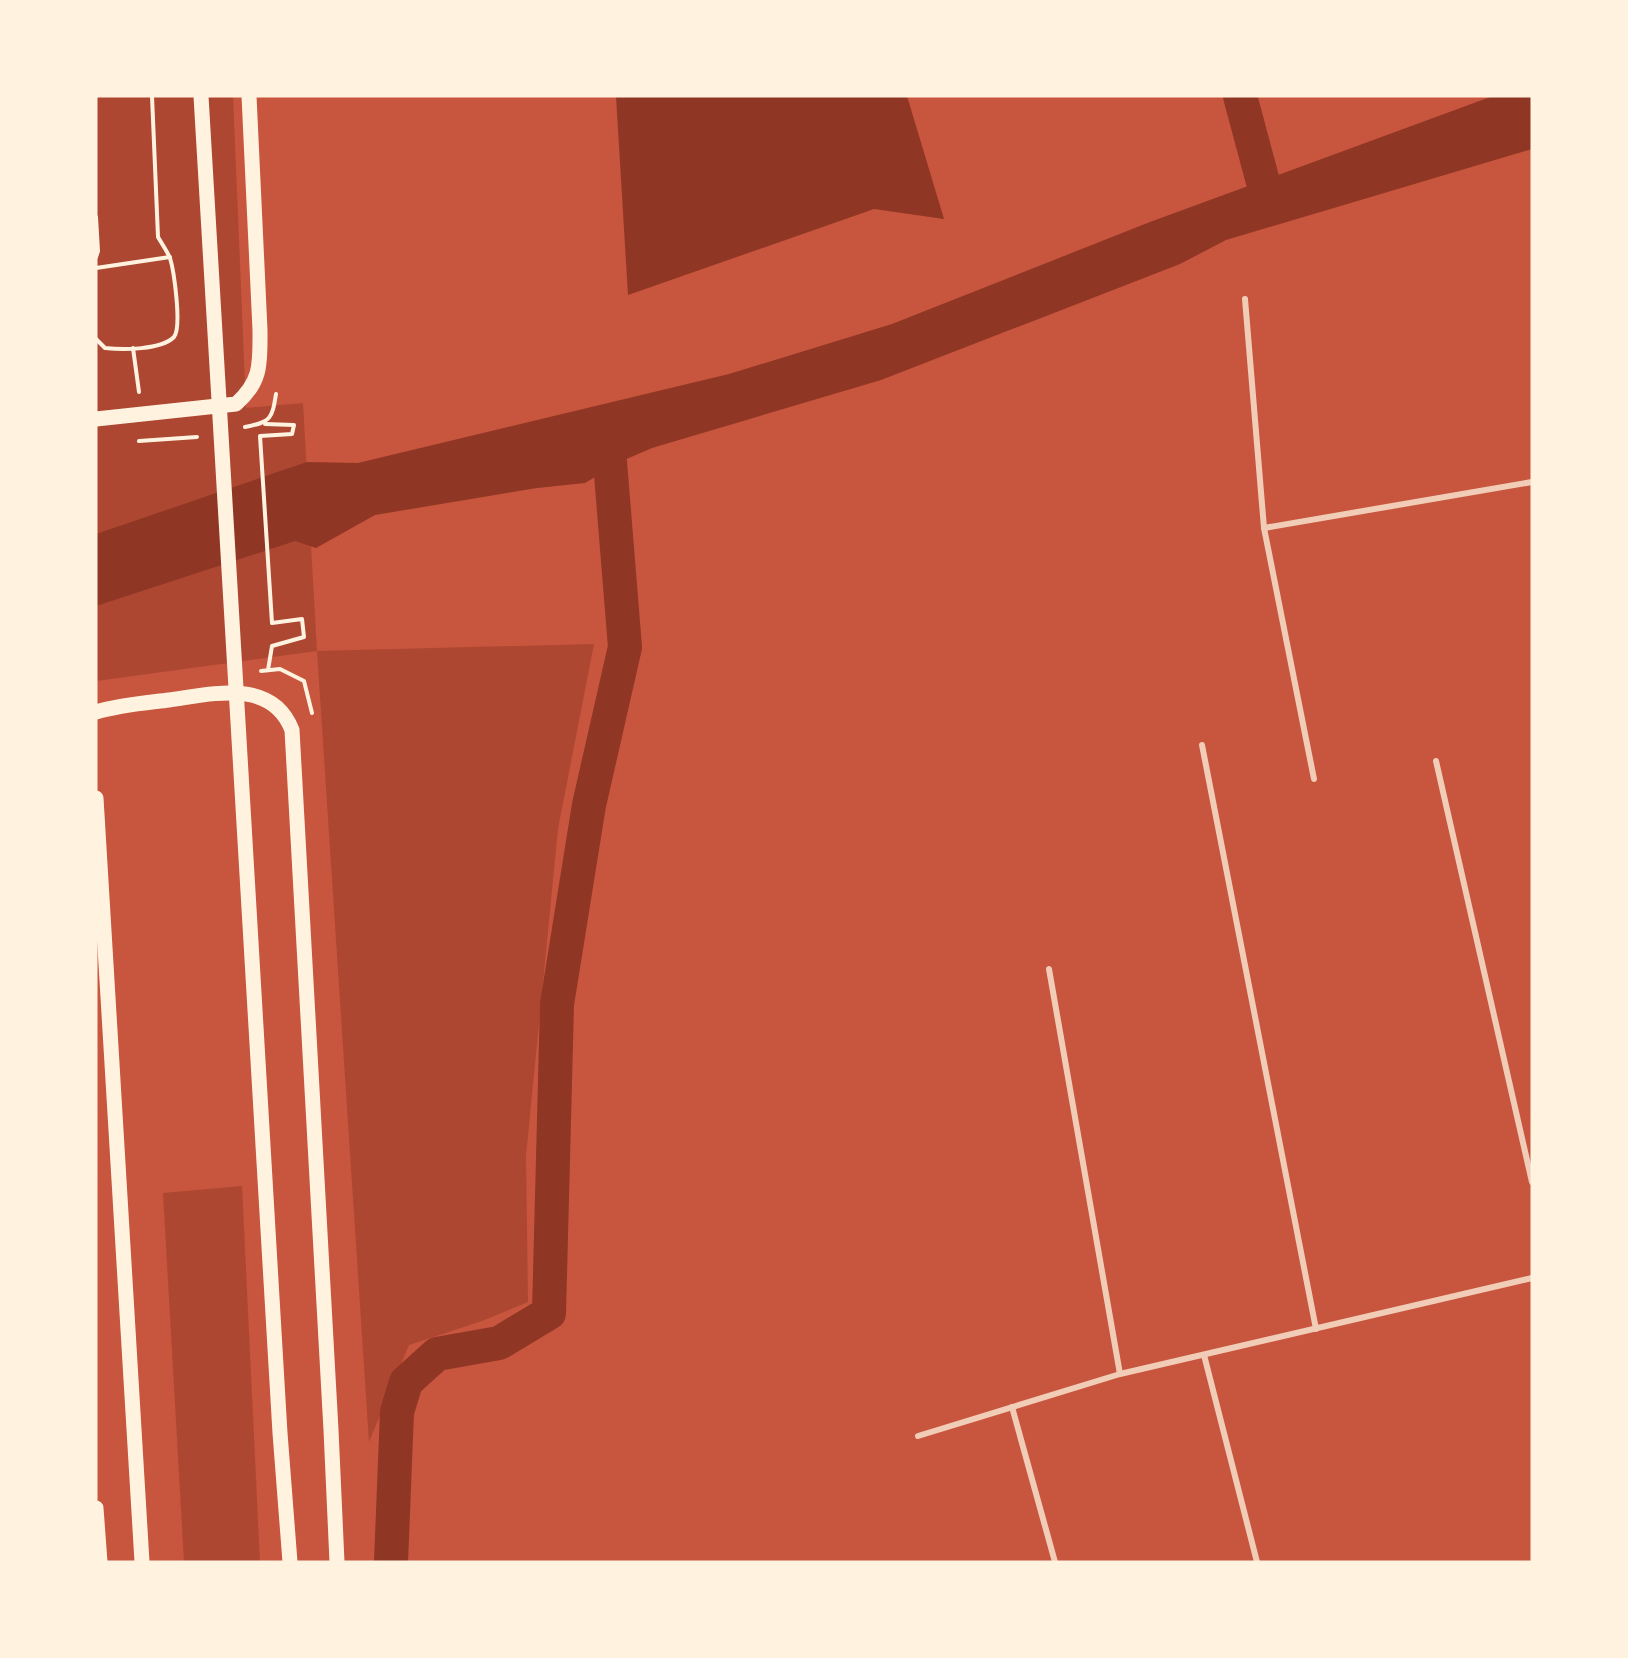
<svg xmlns="http://www.w3.org/2000/svg" width="1628" height="1658" font-family="'Varela Round',sans-serif">
  <rect width="100%" height="100%" fill="#c8553d"/>
  <g fill="#ae4732">
    <polygon points="96,96 233,96 246,408 303,403 317,651 594,644 558,829 526,1156 528,1302 482,1321 409,1345 369,1442 317,651 96,681"/>
    <polygon points="242,1186 260,1562 184,1562 163,1193"/>
  </g>
  <g fill="#8f3625">
    <polygon points="616,96 907,96 944,219 874,209 628,295"/>
    <polygon points="1493,96 1532,96 1532,149 1226,240 1180,264 881,380 652,448 622,461 585,483 537,488 375,515 316,548 295,541 96,606 96,534 307,462 358,463 729,374 892,324 1150,222"/>
  </g>
  <g fill="none" stroke-linecap="round" stroke-linejoin="round">
    <g stroke="#8f3625" stroke-width="34">
      <polyline points="1240,96 1266,193"/>
      <polyline points="391,1562 397,1412 406,1382 437,1354 499,1343 549,1313 557,1004 589,805 625,647 607,425"/>
    </g>
    <g stroke="#fff3e0" stroke-width="4">
      <polyline points="96,217 98,251 96,257"/>
      <polyline points="96,268 170,257"/>
      <path d="M96 339 105 348C123 350 161 350 174 337 182 327 174 271 170 258 167 251 162 244 158 237L152 96"/>
      <polyline points="133,348 139,392"/>
      <polyline points="265,424 294,425 292,434 260,436 272,623 302,619 304,637 272,646 268,670"/>
      <path d="M245 427C271 422 272 419 276 394"/>
      <polyline points="139,441 197,437"/>
      <polyline points="261,671 280,669 304,681 312,713"/>
    </g>
    <g stroke="#f1ccb7" stroke-width="6">
      <polyline points="1245,299 1264,528 1532,482"/>
      <polyline points="1264,528 1314,779"/>
      <polyline points="1202,745 1316,1329"/>
      <polyline points="1436,761 1532,1182"/>
      <polyline points="1049,969 1120,1374"/>
      <polyline points="1204,1355 1257,1562"/>
      <polyline points="1012,1407 1055,1562"/>
      <polyline points="918,1436 1120,1374 1532,1278"/>
    </g>
    <g stroke="#fff3e0" stroke-width="15">
      <polyline points="201,96 280,1433 290,1562"/>
      <path d="M96 419 236 404C262 381 260 363 260 330L249 96"/>
      <path d="M96 712C120 705 145 703 169 700 212 694 272 678 292 730L331 1430 337 1562"/>
      <polyline points="96,798 142,1562"/>
      <polyline points="96,1508 100,1562"/>
    </g>
  </g>
  <rect width="1628" height="1658" fill="none" stroke="#fff3e0" stroke-width="195"/>
</svg>
